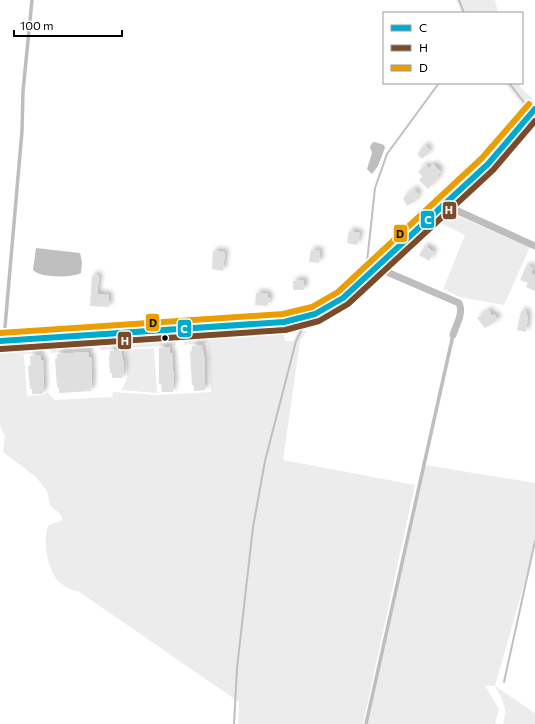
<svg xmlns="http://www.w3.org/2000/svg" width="535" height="724" font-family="Commissioner,sans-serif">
  <defs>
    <filter id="shadow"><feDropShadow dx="3.5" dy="-3.5" stdDeviation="2" flood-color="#0004"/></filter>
  </defs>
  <rect width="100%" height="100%" fill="#fff"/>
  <g fill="#ececec">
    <polygon points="456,0 495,0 498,13 462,13"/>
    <polygon points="505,83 519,83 521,88 533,99 525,109"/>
    <polygon points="444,210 530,247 504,305 460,297 443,289 465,235 434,220"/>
    <path d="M282 326 285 341H294L297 331H307L300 341 283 460 415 485 363 724H238L239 702 78 591C70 590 59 584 55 577 47 564 42 538 49 525L63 520 61 515 50 505 47 491 36 477 3 452 5 436 0 426V349L6 348V344L43 342 44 353 24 354 19 357 24 355 27 396 44 395 48 392 50 396 55 400 112 397 113 392 158 395 211 392 208 343 184 345 185 334Z"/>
    <polygon points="151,334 151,337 174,336 176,345 100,350 100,339 103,338"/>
    <polygon points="82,339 83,341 91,340 93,350 87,350 86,344 86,350 51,353 51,343 53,341"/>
    <polygon points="154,348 157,393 121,390 127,379 126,350"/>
    <path d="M425 465 535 483V546L495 686 535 713V724H503C508 707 503 701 495 686H485L499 709 495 724H368Z"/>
  </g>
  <g fill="#bfbfbf">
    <polygon points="375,142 384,145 385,148 378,166 372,174 367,169 372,153 370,147 372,143"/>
    <path d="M36 248 80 253 82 262 81 273C72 278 40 278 33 270Z"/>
  </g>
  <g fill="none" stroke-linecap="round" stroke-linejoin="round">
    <g stroke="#bfbfbf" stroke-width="2">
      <polyline points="459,0 464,13"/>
      <polyline points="509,83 527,106"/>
      <polyline points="367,262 375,188 387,154 439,83"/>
      <path d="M289 329C326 323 339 311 366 287"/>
      <polyline points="189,335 281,330"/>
      <polyline points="107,340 169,336"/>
      <polyline points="55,344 85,341"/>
      <polyline points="0,347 39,344"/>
      <polyline points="504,682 535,541"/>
      <polyline points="234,724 237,668 253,527 265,461 296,341 303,327"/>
    </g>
  </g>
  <g fill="#dfdfdf" filter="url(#shadow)">
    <polygon points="425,145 430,151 422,159 417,154"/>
    <polygon points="433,164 441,172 437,175 439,177 428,189 419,180 423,176 418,172 425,165 429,168"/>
    <polygon points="414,189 419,195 415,199 417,200 407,206 403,198"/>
    <polygon points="349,231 360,233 357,245 347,243"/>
    <polygon points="425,246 434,252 429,261 419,255"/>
    <polygon points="311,250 320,251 319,263 309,262"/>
    <polygon points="213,251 225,252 223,271 212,269"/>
    <polygon points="527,265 533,268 531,273 535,275 535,291 526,287 528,283 520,280"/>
    <polygon points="92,275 99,276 97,294 109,295 109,307 90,306"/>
    <polygon points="304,280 304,290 293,290 293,281"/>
    <polygon points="256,293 268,294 268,297 270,298 267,306 255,305"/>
    <polygon points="489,310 492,316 494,314 498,320 485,328 477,318"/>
    <polygon points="521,311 527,312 526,315 528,316 526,332 517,330"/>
    <polygon points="202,345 205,361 205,390 194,391 194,385 192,385 190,351 192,351 192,346"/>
    <polygon points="170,347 170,353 172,353 174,386 172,386 173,392 162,392 161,384 159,384 159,348"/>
    <polygon points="121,350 124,366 122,378 112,378 112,373 110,373 109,356 110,356 110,351"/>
    <polygon points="89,352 89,357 91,357 92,379 91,391 59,393 59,388 57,387 55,359 57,359 57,354"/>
    <polygon points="41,355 41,360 43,360 44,389 43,389 43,394 32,394 32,389 30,389 28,366 31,366 30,356"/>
  </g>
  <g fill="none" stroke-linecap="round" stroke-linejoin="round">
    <g stroke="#bebebe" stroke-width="3.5">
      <polyline points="5,327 22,131 23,91 32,0"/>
      <polyline points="366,724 453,335"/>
    </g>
    <g stroke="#bebebe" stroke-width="7">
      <polyline points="445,203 449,207 535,246"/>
      <path d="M377 266 380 269 459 303C464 313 456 325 453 335"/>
      <path d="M0 341 284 322C307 319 325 312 343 298L488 164 535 109"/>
    </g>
    <defs>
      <polyline id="bus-1" points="0,341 284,322 315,314 343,298 488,164 535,109"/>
      <polyline id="bus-2" points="1,349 285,330 319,321 348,304 493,170 535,121"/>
      <polyline id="bus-3" points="0,333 283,314 312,307 338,292 482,158 529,104"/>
    </defs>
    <use href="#bus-1" stroke="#fff" stroke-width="9"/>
    <use href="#bus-2" stroke="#fff" stroke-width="9"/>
    <use href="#bus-3" stroke="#fff" stroke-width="9"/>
    <use href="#bus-1" stroke="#00a9ce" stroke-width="6"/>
    <use href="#bus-2" stroke="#7a4b2a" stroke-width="6"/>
    <use href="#bus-3" stroke="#eb9e00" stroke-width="6"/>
  </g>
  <circle fill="#000" stroke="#fff" stroke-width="1.5" cx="165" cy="338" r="3.5"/>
  <g stroke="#fff" stroke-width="1.5">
    <rect x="442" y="201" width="15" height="19" rx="4" fill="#7a4b2a"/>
    <rect x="420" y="210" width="15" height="19" rx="4" fill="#00a9ce"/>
    <rect x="393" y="224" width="15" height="19" rx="4" fill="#eb9e00"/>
    <rect x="145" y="313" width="15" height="19" rx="4" fill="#eb9e00"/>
    <rect x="177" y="319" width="15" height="19" rx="4" fill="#00a9ce"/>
    <rect x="117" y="331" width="15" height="19" rx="4" fill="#7a4b2a"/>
  </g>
  <g font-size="11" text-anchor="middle" font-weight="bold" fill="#fff">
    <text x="449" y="214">H</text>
    <text x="428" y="224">C</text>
    <text x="184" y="333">C</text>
    <text x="125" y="345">H</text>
  </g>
  <g font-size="11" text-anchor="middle" font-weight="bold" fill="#111">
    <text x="400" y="238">D</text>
    <text x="153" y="327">D</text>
  </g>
  <rect x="383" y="12" width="140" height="72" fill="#ffffff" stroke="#999999"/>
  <rect x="391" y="25" width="20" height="6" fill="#00a9ce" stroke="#999999"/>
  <text x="419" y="32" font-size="12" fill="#000000">C</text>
  <rect x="391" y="45" width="20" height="6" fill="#7a4b2a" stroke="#999999"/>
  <text x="419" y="52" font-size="12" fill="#000000">H</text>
  <rect x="391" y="65" width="20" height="6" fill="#eb9e00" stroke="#999999"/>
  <text x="419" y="72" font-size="12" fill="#000000">D</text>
  <path d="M14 30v6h108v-6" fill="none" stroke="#000000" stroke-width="2"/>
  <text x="20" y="30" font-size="12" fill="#000000" stroke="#ffffff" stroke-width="3" paint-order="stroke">100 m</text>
</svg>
